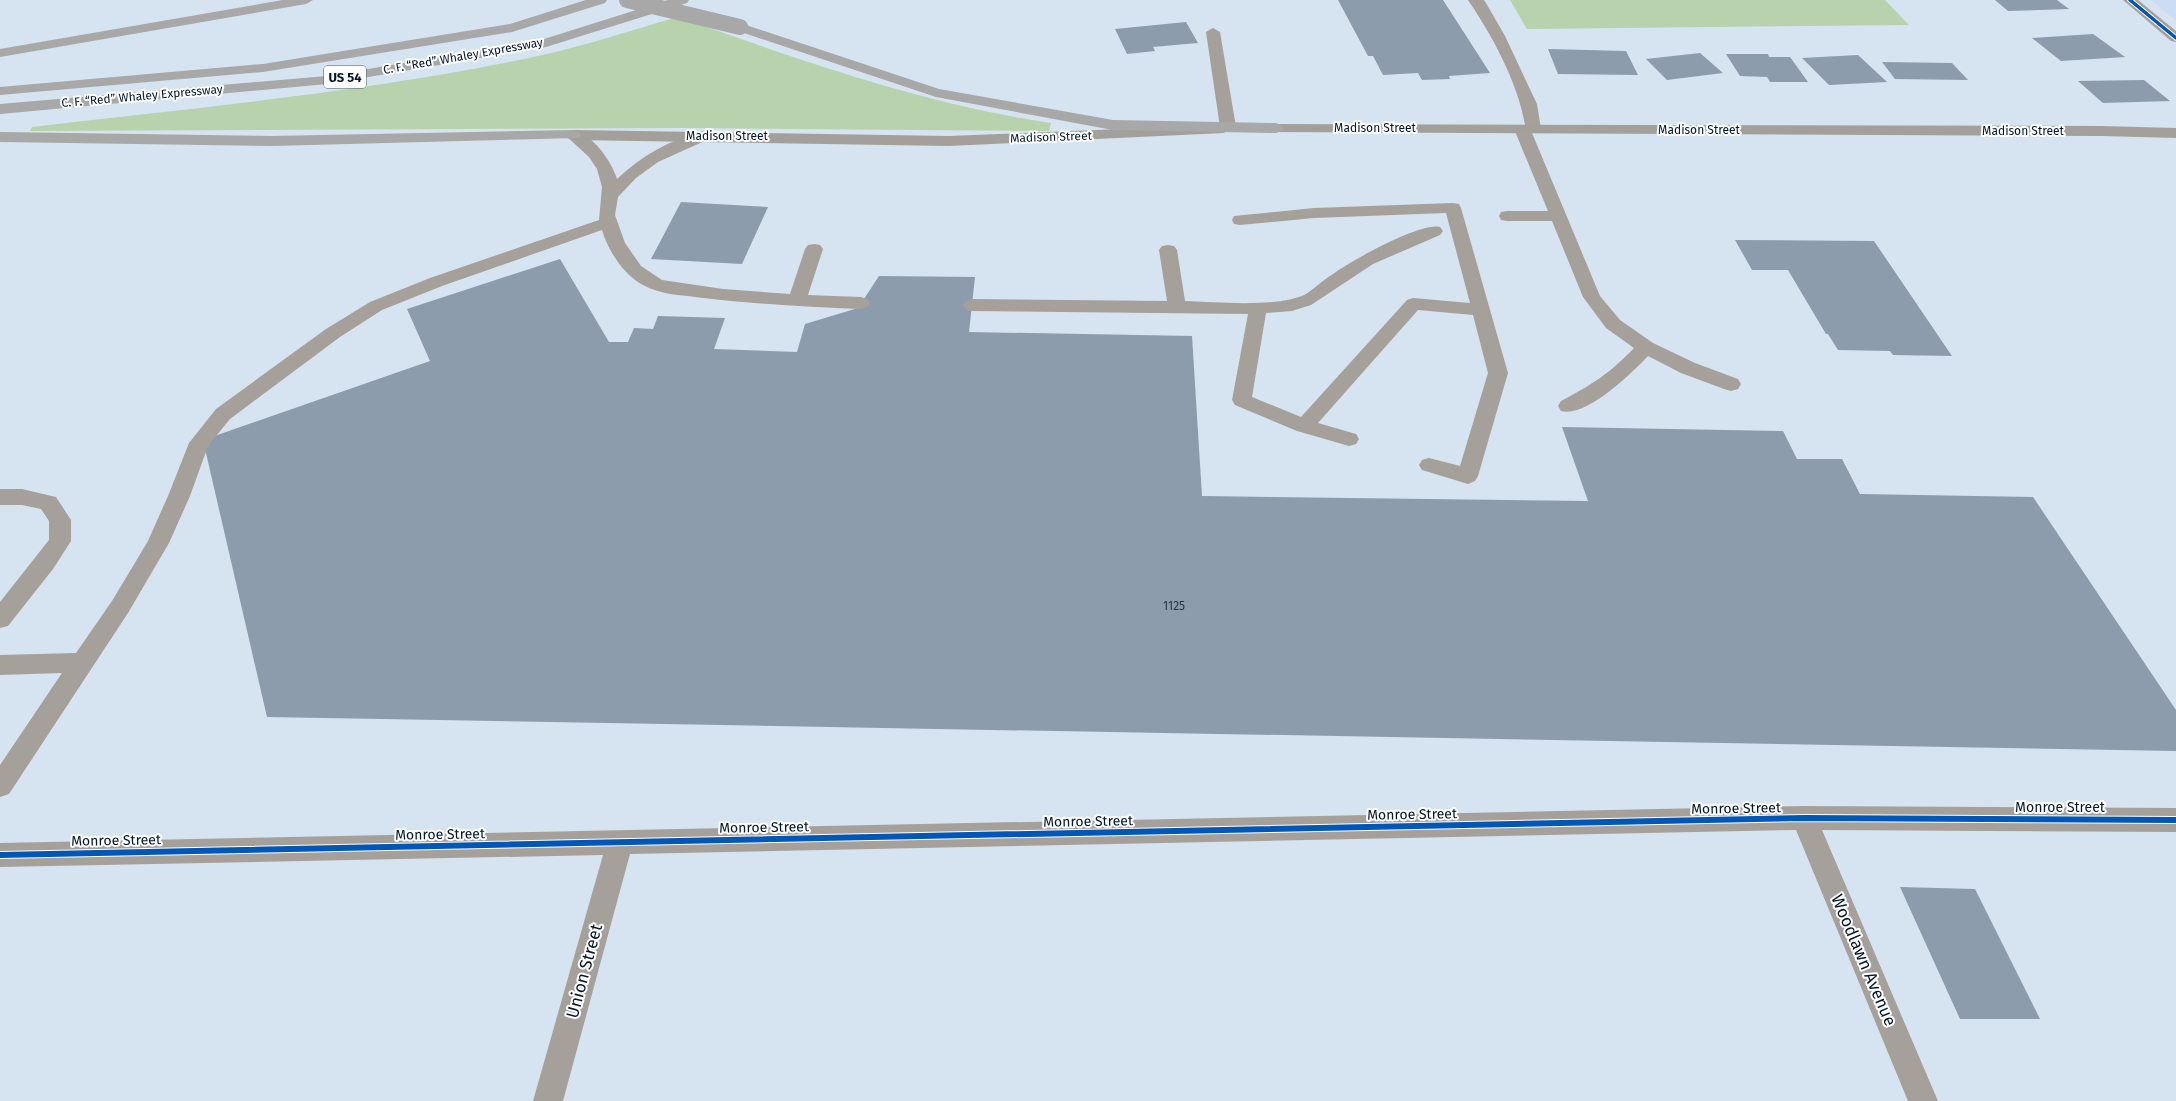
<svg xmlns="http://www.w3.org/2000/svg" width="2176" height="1101" font-family="'Fira Sans',sans-serif">
  <rect width="100%" height="100%" fill="#d6e3f0"/>
  <polygon fill="#caddf2" points="2151,0 2176,0 2176,21"/>
  <g fill="#b7d2ac">
    <polygon points="1510,0 1885,0 1909,25 1527,29"/>
    <path d="M678 17C800 60 923 104 1051 123L1049 131 680 128 30 131 32 127C201 107 371 92 538 56 585 46 631 30 678 17Z"/>
  </g>
  <g fill="#8c9cac">
    <polygon points="1338,0 1443,0 1490,73 1449,76 1450,79 1422,80 1418,73 1383,75 1373,56 1368,56"/>
    <polygon points="1995,0 2057,0 2069,9 2008,11"/>
    <polygon points="1186,22 1198,43 1153,47 1155,51 1127,54 1115,29"/>
    <polygon points="2093,34 2125,57 2061,61 2032,38"/>
    <polygon points="1548,49 1626,51 1638,75 1558,74"/>
    <polygon points="1700,53 1723,73 1667,80 1646,59"/>
    <polygon points="1726,54 1768,54 1769,57 1790,57 1808,82 1770,82 1767,77 1740,76"/>
    <polygon points="1858,55 1887,82 1829,85 1802,58"/>
    <polygon points="1882,62 1952,63 1968,80 1895,79"/>
    <polygon points="2144,80 2170,101 2103,103 2078,81"/>
    <polygon points="681,202 768,207 742,264 651,259"/>
    <polygon points="1735,240 1874,241 1952,356 1893,355 1890,351 1838,350 1828,334 1826,334 1788,270 1752,270"/>
    <polygon points="560,259 609,342 628,342 634,328 653,329 658,316 725,318 714,349 797,352 805,324 858,308 879,276 975,277 969,332 1192,336 1202,496 1588,501 1562,427 1783,431 1797,459 1842,459 1860,494 2033,497 2176,710 2176,751 267,717 203,440 430,361 407,309"/>
    <polygon points="1900,887 1975,889 2040,1019 1960,1019"/>
  </g>
  <g fill="none" stroke-linecap="round" stroke-linejoin="round">
    <g fill="#a6a09a" fill-rule="evenodd">
      <path d="M1468 0H1484L1486 3 1505 36 1537 104 1541 129 1538 132 1532 133 1600 296 1620 320 1653 343 1695 363 1738 379 1741 384 1738 389 1731 391 1724 389 1681 373 1648 356C1632 373 1586 418 1561 411L1558 406 1561 401C1593 384 1609 374 1634 348L1606 328 1583 297 1552 221H1507L1501 220 1499 216 1501 212 1507 211H1548L1514 129 1517 126 1525 125C1518 83 1492 35 1468 0Z"/>
      <polygon points="1213,28 1220,32 1236,127 1233,130 1223,130 1220,127 1206,32"/>
      <path d="M573 130C593 135 611 160 617 179 641 156 671 139 703 131L709 133 711 136 709 139 658 162 636 178 618 197 615 215 625 243 641 266 662 280 723 289 790 294 805 249 808 245 814 244 820 245 823 249 808 295 861 297 867 299 870 303 867 307 861 309C808 307 755 304 703 298 683 295 660 295 643 285 624 275 608 251 602 230L442 286 382 310 340 337 230 419 208 446 190 496 169 543 128 613 9 794 0 797V765L62 673 0 675V655L76 653 112 601 148 541 168 496 189 443 216 409 326 329 370 302 430 278 599 220 602 187 597 169 589 157 565 135 567 132Z"/>
      <path d="M1453 203 1459 204 1461 208 1508 373 1478 476 1475 481 1468 484 1422 470 1419 465 1422 460 1429 458 1460 466 1488 373 1473 315 1418 310 1318 423 1356 434 1359 439 1356 444 1349 446 1297 431 1235 405 1232 400 1248 314 972 311 966 309 963 305 966 301 972 299 1167 301 1159 250 1162 246 1168 245 1174 246 1177 250 1185 301C1216 302 1280 308 1306 294 1315 288 1323 280 1333 274 1351 261 1420 222 1440 227L1443 231 1440 235 1373 264 1311 305 1292 311 1266 313 1252 397 1301 417 1407 300 1413 298 1470 303 1446 213 1314 218 1240 225 1234 224 1232 220 1234 216 1314 208Z"/>
      <polygon points="0,489 22,489 56,497 71,520 71,541 53,569 8,626 0,628 0,602 49,540 49,521 41,509 22,505 0,505"/>
    </g>
    <g fill="#a6a09a" fill-rule="evenodd">
      <polygon points="2123,0 2138,0 2176,31 2176,42 2171,41"/>
      <polygon points="1804,806 2176,808 2176,832 1822,830 1938,1101 1908,1101 1796,830 630,854 563,1101 533,1101 603,855 0,867 0,843"/>
    </g>
    <g fill="#a3a09b" fill-rule="evenodd">
      <polygon points="1253,124 2101,126 2176,128 2176,138 2101,136 1248,132 1245,129 1248,126"/>
      <polygon points="1219,125 1224,127 1227,130 1224,133 949,146 573,140 567,138 565,135 567,132 573,130 949,136"/>
    </g>
    <g fill="#a7a8a7" fill-rule="evenodd">
      <polygon points="283,0 313,0 306,4 0,57 0,49"/>
      <polygon points="586,0 607,0 605,3 512,32 263,72 0,95 0,87 263,64 510,24"/>
      <polygon points="668,0 689,0 687,3 546,47 327,84 0,114 0,104 327,76 544,39"/>
      <polygon points="740,23 939,89 1113,120 1276,123 1281,125 1284,128 1281,131 1276,133 1113,130 936,97 735,30 733,27"/>
      <polygon points="573,130 579,132 581,135 579,138 272,146 0,142 0,132 272,136"/>
    </g>
    <polyline stroke="#a7a8a7" stroke-width="16" points="627,0 740,27"/>
    <defs>
      <polyline id="cycleway-far1" points="2130,0 2176,38"/>
      <polyline id="cycleway" points="0,855 1804,818 2176,820"/>
    </defs>
    <use href="#cycleway-far1" stroke="#fff" stroke-width="5.5"/>
    <use href="#cycleway" stroke="#fff" stroke-width="8"/>
    <use href="#cycleway-far1" stroke="#0057b8" stroke-width="3.5"/>
    <use href="#cycleway" stroke="#0057b8" stroke-width="6"/>
  </g>
  <g text-anchor="middle" stroke-width="4" stroke-linejoin="round" paint-order="stroke">
    <g font-size="12" fill="#02162c" stroke="#fff">
      <text transform="translate(463 56) rotate(-10)" y="4">C. F. “Red” Whaley Expressway</text>
      <text transform="translate(142 96) rotate(-5)" y="4">C. F. “Red” Whaley Expressway</text>
      <text x="1375" y="132">Madison Street</text>
      <text x="1699" y="134">Madison Street</text>
      <text x="2023" y="135">Madison Street</text>
      <text x="727" y="140">Madison Street</text>
      <text transform="translate(1051 137) rotate(-2)" y="4">Madison Street</text>
    </g>
    <g font-size="12" fill="#24384c">
      <text x="1174" y="610">1125</text>
    </g>
    <rect fill="#fff" stroke="#4e5c6b" stroke-width="1" x="324" y="66" width="42" height="22" rx="3"/>
    <g font-size="13" font-weight="bold" fill="#02162c">
      <text x="345" y="82">US 54</text>
    </g>
    <g font-size="14" fill="#02162c" stroke="#fff">
      <text x="2060" y="812">Monroe Street</text>
      <text transform="translate(1736 808) rotate(-1)" y="5">Monroe Street</text>
      <text transform="translate(1412 814) rotate(-1)" y="5">Monroe Street</text>
      <text transform="translate(1088 821) rotate(-1)" y="5">Monroe Street</text>
      <text transform="translate(764 827) rotate(-1)" y="5">Monroe Street</text>
      <text transform="translate(440 834) rotate(-1)" y="5">Monroe Street</text>
      <text transform="translate(116 840) rotate(-1)" y="5">Monroe Street</text>
    </g>
    <g font-size="17" fill="#02162c" stroke="#fff">
      <text transform="translate(1864 960) rotate(67)" y="6">Woodlawn Avenue</text>
      <text transform="translate(584 971) rotate(-75)" y="6">Union Street</text>
    </g>
  </g>
</svg>
